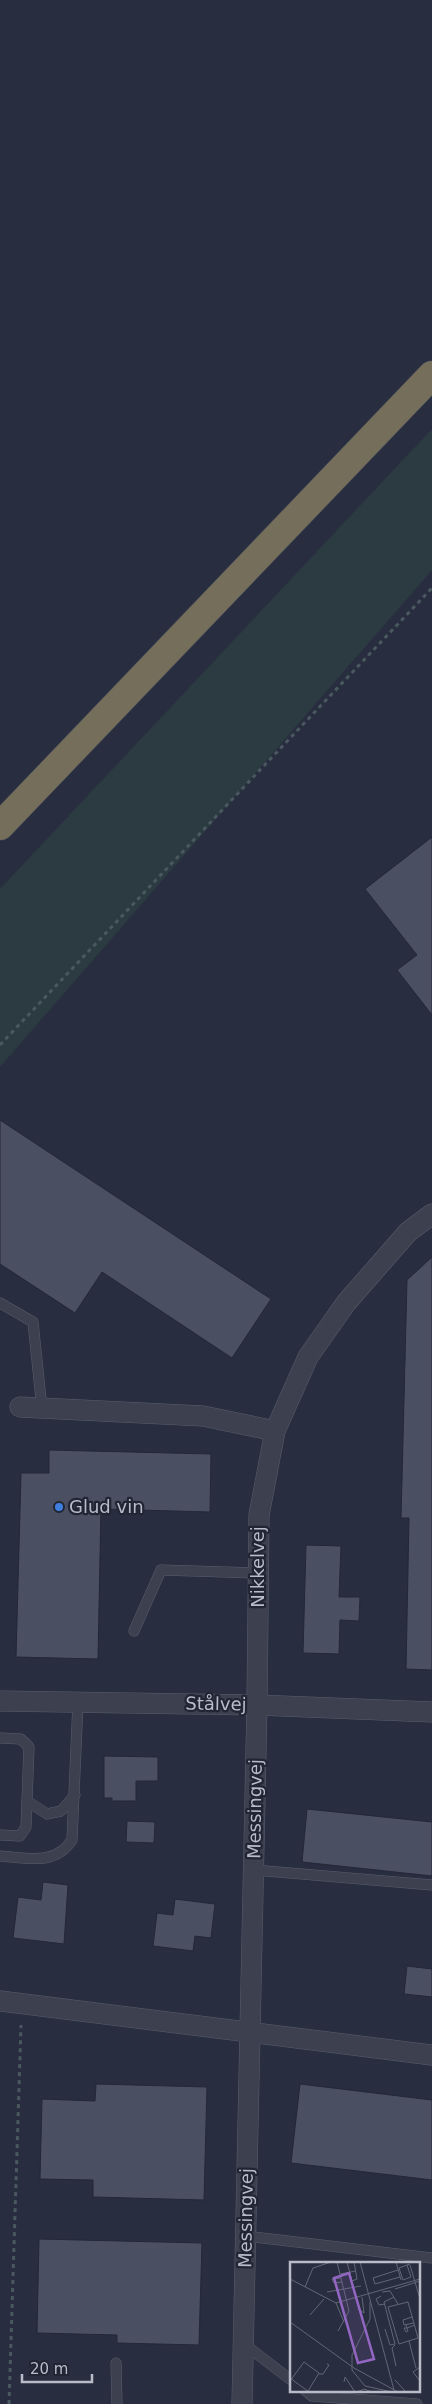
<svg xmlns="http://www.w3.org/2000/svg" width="432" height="2404" font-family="'DejaVu Sans',sans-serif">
  <rect width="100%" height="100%" fill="#282e3f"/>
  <polygon fill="#2b3b41" points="432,429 432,570 0,1067 0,889"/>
  <g fill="#4a4f62" stroke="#232736">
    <polygon points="432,837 432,1015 397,970 417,955 365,889"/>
    <polygon points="0,1120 271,1299 232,1358 102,1272 75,1313 0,1264"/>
    <polygon points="432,1257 432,1670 406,1669 409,1518 401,1518 407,1280"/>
    <polygon points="49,1450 211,1454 210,1512 101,1509 98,1659 16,1657 21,1473 49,1473"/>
    <polygon points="306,1545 341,1546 339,1597 360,1597 359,1621 340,1620 339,1654 303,1653"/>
    <polygon points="104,1756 158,1757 158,1781 136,1781 136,1801 112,1801 112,1798 104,1798"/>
    <polygon points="307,1809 432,1822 432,1876 302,1862"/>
    <polygon points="127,1821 155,1822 154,1843 126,1842"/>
    <polygon points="43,1882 68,1885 64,1944 13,1938 18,1897 41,1900"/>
    <polygon points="175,1899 215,1904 211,1938 195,1936 193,1951 153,1946 157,1913 173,1915"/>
    <polygon points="407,1966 432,1969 432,1997 404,1994"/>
    <polygon points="96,2084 207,2087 204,2200 93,2197 93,2180 40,2179 42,2099 95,2101"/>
    <polygon points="300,2084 432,2100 432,2180 291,2163"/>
    <polygon points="39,2239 202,2243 199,2345 117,2343 117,2335 37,2333"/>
  </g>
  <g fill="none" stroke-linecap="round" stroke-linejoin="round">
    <defs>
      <g id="service">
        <polyline points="0,1303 33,1322 42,1409"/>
        <polyline points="134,1631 161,1570 258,1573"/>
        <polyline points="0,1738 21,1739 29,1747 27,1801 47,1814 61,1811 75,1795"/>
        <polyline points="0,1835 20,1836 26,1827 27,1801"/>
        <path d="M0 1856C28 1858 55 1866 72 1840L78 1702"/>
        <polyline points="254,1870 432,1885"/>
        <polyline points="246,2236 432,2258"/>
        <polyline points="244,2344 291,2380"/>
        <polyline points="116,2363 117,2404"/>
        <polyline points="305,2390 312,2396 417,2404"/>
      </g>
      <g id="minor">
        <polyline points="20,1407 203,1416 275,1431"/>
        <polyline points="0,1701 257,1705 432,1712"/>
        <polyline points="0,2001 432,2055"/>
        <polyline points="242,2404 257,1705 259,1515 275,1431 308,1357 346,1303 408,1232 432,1214"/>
      </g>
      <polyline id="motorway" points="0,826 432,375"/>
    </defs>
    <use href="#service" stroke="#5a5e6c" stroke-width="11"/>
    <use href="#minor" stroke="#5a5e6c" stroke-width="21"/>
    <use href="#motorway" stroke="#474b59" stroke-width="29"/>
    <g stroke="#4a585f" stroke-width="3" stroke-dasharray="4 4" stroke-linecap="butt">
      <polyline points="0,1045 432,588"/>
      <polyline points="9,2404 21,2025"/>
    </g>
    <use href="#service" stroke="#3c404f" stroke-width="10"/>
    <use href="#minor" stroke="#3c404f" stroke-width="20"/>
    <use href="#motorway" stroke="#746e5a" stroke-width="28"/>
  </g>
  <circle fill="#3f7fe0" stroke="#212534" stroke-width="2" cx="59" cy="1507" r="5"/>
  <g text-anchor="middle" stroke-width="4.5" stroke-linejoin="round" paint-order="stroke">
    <g font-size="18" fill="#b8bcc9" stroke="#212534" text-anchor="start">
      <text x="69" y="1513">Glud vin</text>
    </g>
    <g font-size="18" fill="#b8bcc9" stroke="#212534">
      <text transform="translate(258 1567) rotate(-90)" y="6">Nikkelvej</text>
      <text transform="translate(216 1704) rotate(1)" y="6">Stålvej</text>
      <text transform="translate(255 1809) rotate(-89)" y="6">Messingvej</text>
      <text transform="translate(246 2218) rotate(-89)" y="6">Messingvej</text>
    </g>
  </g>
  <g transform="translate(290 2262)">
    <rect width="130" height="130" fill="#282e3f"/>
    <path fill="none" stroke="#626776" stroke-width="1" d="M47 0 59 49 48 69M57 0 62 19 67 17 64 0M70 0 104 128M106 0 111 18M117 3 121 15 113 18 109 6 117 3 120 2M120 3 130 37M108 8 83 16 85 22 110 15M50 12 66 9M51 16 42 17 44 21 52 20M0 17 46 41 130 17M15 25 23 6 41 0M105 27 130 19M37 30 71 24M92 30 100 29 108 42M91 34 86 37 89 43 95 42M80 40V57L62 93V108L75 124 102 130M118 40 128 76 109 82 98 45ZM46 41 54 60M68 47 74 51 72 35M20 53 34 37M122 55 113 58 114 63 124 61M0 60 64 106 108 130M116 63 118 69 116 70 114 66H117L125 63M95 67 100 83 105 82 94 40 104 35M119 79 126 106M105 83 102 86 106 104M130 105 123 110 130 119M29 112H33L39 103 37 102M0 116 19 130M105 118 116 130M0 119 14 100 29 111 18 129M54 120 55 115 65 130M67 130 74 127 82 130"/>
    <path fill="#9366c3" fill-opacity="0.15" stroke="#9366c3" stroke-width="2.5" d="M59 11 84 97 68 101 44 16Z"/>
    <rect width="130" height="130" fill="none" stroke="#b8bcc9" stroke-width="2.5"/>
  </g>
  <path d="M22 2374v8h70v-8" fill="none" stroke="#b8bcc9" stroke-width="2.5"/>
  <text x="30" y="2374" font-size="15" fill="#b8bcc9" stroke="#212534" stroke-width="4" paint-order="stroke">20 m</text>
</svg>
